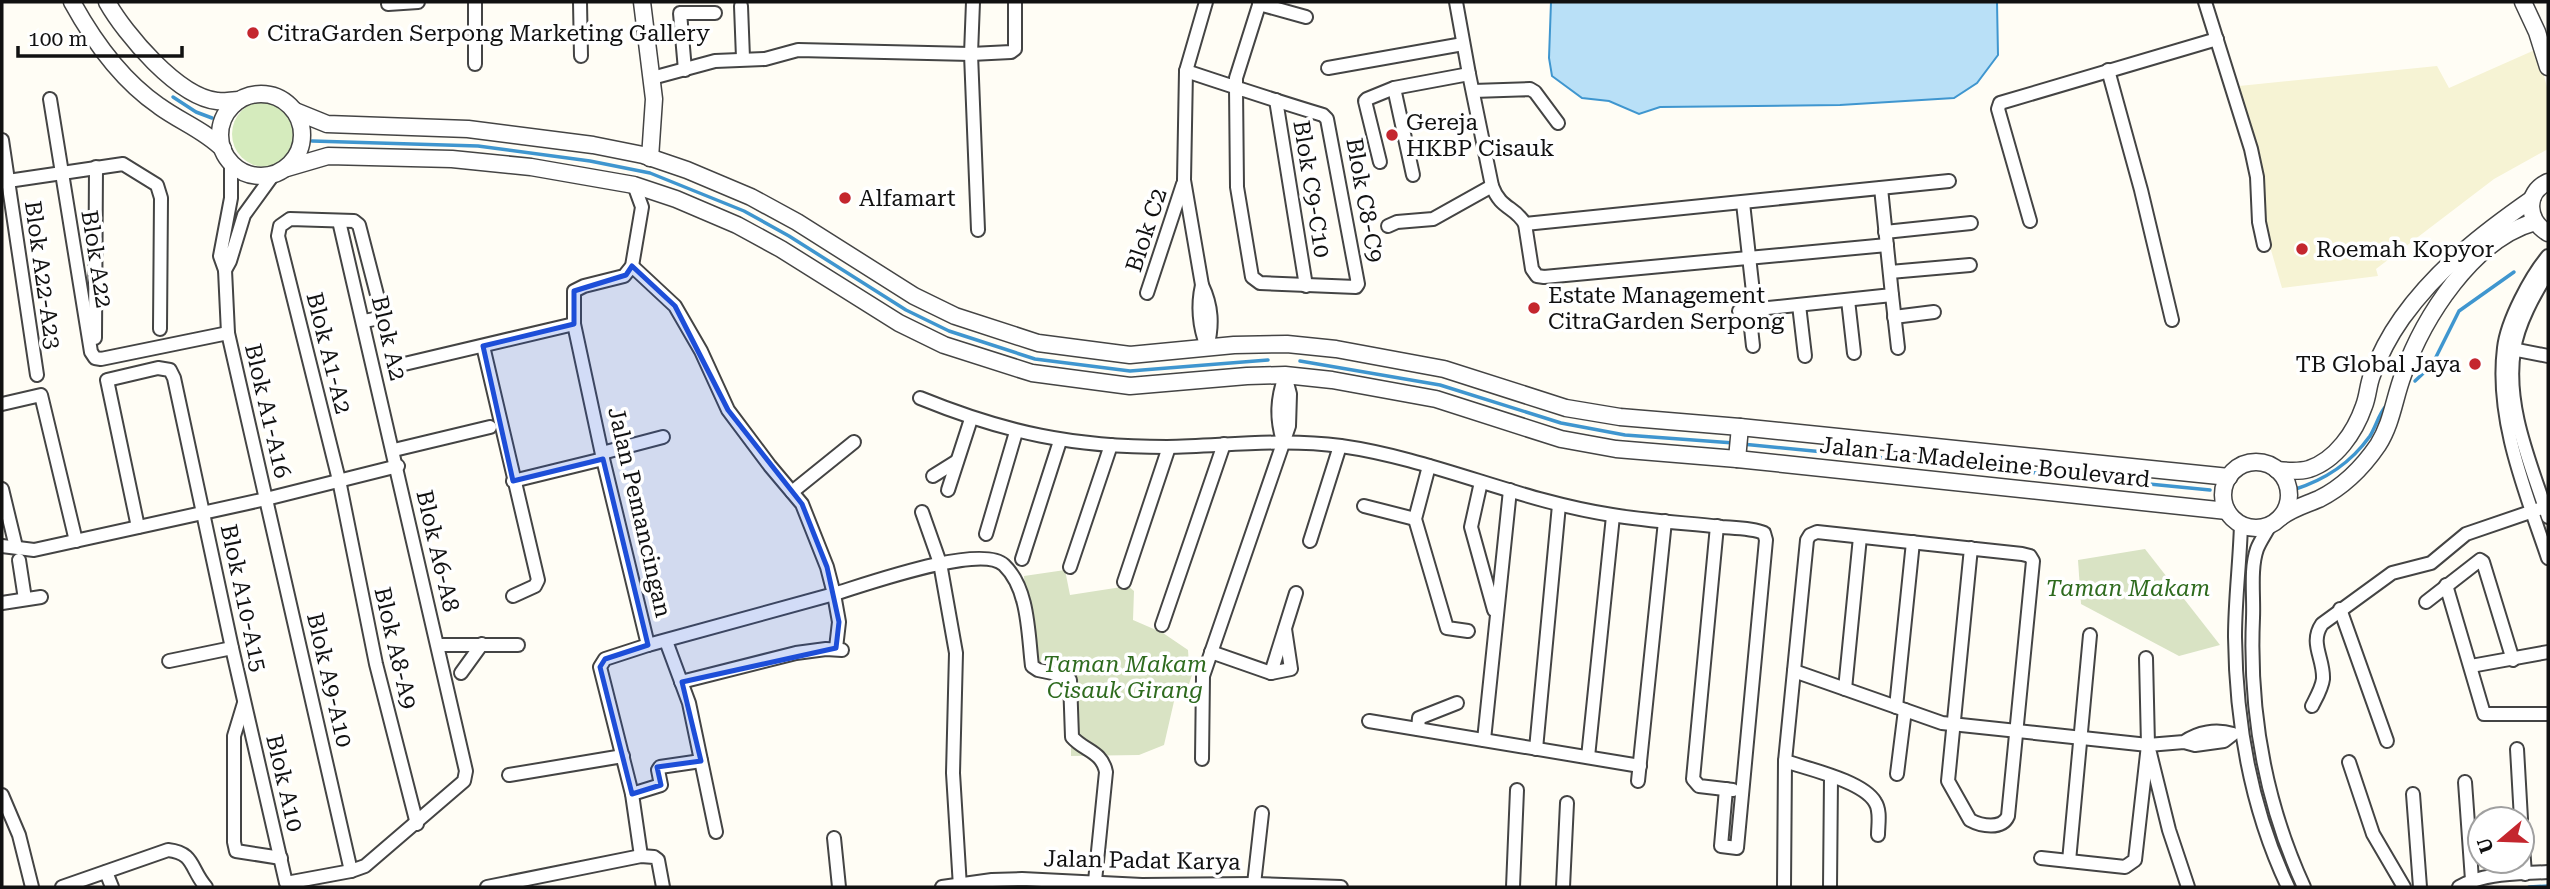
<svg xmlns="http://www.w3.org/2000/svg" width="2550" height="889" font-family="'Roboto Serif',serif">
  <rect width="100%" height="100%" fill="#fffdf5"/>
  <polygon fill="#f6f3d4" points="2537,49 2548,91 2548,149 2494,179 2376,269 2378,276 2282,288 2262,219 2263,172 2239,86 2437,66 2449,88"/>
  <circle fill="#d5ebbd" cx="265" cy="134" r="33"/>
  <g fill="#d9e3c4">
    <polygon points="2145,549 2220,645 2179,656 2081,604 2078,560"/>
    <polygon points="1065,570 1070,595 1128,586 1134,591 1133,620 1163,633 1188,650 1189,665 1195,666 1185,696 1175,697 1164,745 1139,755 1071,756 1071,676 1029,666 1024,576"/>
  </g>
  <polygon fill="#b9e0f7" stroke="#3f96cf" stroke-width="2" points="1551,2 1997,2 1998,55 1977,83 1954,98 1840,105 1660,107 1639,114 1609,101 1582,98 1552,76 1549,58"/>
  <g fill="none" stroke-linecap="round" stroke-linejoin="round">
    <g stroke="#3f96cf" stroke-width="3.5">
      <polyline points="173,97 196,112 212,118"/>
      <polyline points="312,141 478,146 590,161 650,173 744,211 789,236 906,310 949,331 1035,359 1130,371 1268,360"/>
      <polyline points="1300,361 1440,385 1561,423 1625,435 1734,443"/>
      <polyline points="2415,381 2432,365 2459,311 2514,272"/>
      <polyline points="1742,444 2210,490"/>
      <path d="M2293 490C2325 480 2350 464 2370 436 2376 426 2379 414 2386 406"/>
      <polyline points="2529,887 2548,886"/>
    </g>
    <defs>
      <g id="minor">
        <polyline points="475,2 475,64"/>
        <polyline points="580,2 581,56"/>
        <polyline points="973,2 971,54 978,230"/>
        <path d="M1206 2 1186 71 1184 180 1202 285C1212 306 1213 325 1207 348"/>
        <path d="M1456 2 1469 74 1492 186C1501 210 1515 206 1525 224L1532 269 1537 276 1544 277 1887 245"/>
        <polyline points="2205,2 2251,149 2257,177 2259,222 2264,245"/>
        <polyline points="388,4 418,2"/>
        <polyline points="1259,4 1306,17"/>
        <polyline points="741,6 743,58"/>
        <polyline points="1328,68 1463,44"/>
        <polyline points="685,70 680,13 715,13"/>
        <polyline points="2108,70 2141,190 2172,320"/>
        <path d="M1186 71C1231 86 1277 101 1323 115L1327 119 1358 284 1356 287 1260 283 1252 277 1237 187 1236 88V78L1260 2"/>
        <polyline points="652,78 715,61 765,59 798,50 971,54 1011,52 1015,49 1015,2"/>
        <polyline points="1394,88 1413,175"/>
        <polyline points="1473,91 1530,89 1535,92 1558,123"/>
        <polyline points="50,99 91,352 95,358 101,359 228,333"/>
        <polyline points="1276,100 1306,286"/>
        <polyline points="2,140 37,375"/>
        <polyline points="1380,162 1365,101 1367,99 1394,88 1469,74"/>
        <polyline points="231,163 231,198 220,256 225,270 230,261 244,215 273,175"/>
        <polyline points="8,181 123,164 157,185 161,198 160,329"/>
        <polyline points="634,185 642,207 632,266 624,276 584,286 574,291 574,324 603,459 648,645 605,659 600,667 632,794 641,856"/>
        <polyline points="1743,203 1755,310"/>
        <polyline points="2030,221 1998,109 2000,103 2217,39"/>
        <polyline points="1525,224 1949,181"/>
        <polyline points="1388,226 1397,222 1433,219 1492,186"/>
        <polyline points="1885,232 1971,223"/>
        <path d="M2548 256C2531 276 2507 321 2504 348 2495 419 2526 493 2548 558"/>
        <polyline points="632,266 675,306 701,351 728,410 770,466 802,504 827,567 834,594 648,645"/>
        <polyline points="225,270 228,333 351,871"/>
        <polyline points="1890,272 1970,265"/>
        <path d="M2548 272C2534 295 2518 323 2514 350 2505 407 2531 464 2548 517"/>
        <path d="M1202 285C1197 307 1199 326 1207 347"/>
        <polyline points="1147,293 1183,184"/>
        <polyline points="1892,295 1898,348"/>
        <polyline points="1848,300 1854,353"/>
        <polyline points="1799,305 1805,356"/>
        <polyline points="1749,310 1753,346"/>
        <polyline points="1739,311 1892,295 1881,188"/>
        <polyline points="1894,317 1934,312"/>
        <polyline points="364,321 380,318 382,314 359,225 354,221 290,219 280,226 278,236 339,480 376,664 417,824"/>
        <polyline points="95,338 96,167"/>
        <polyline points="483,346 538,580 535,586 513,596"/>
        <polyline points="2507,348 2548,356"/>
        <polyline points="400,365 574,324"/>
        <path d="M920 398C1006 433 1073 447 1167 447 1225 446 1282 438 1341 446 1433 459 1519 501 1612 515 1648 521 1686 523 1722 527 1735 528 1752 528 1764 533L1766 540 1737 848 1721 846 1726 789"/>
        <polyline points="2,404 41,395 76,541"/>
        <path d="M1283 441C1276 418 1277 399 1285 376"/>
        <polyline points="394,450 490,427"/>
        <polyline points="602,453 663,437"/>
        <polyline points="1429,466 1415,519 1447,628 1468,631"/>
        <polyline points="933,476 957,461"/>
        <polyline points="513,481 603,459"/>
        <polyline points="1481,482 1471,527 1494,610"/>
        <polyline points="2,489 16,547"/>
        <polyline points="948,490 971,419"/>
        <polyline points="792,492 854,442"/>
        <polyline points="1364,506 1415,519"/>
        <polyline points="922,512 940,563 956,653 953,773 960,887"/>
        <path d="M2241 524C2240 562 2235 599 2235 637 2236 723 2251 809 2288 887"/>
        <path d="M2270 525C2266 533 2260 541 2257 549 2250 569 2254 596 2253 618 2249 711 2265 802 2304 887"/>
        <polyline points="1717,526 1693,779 1699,786 1733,790"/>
        <polyline points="138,527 107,380 158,368 170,370 174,378 232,648 286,883 351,871 365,866 464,781 466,771 339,221"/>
        <polyline points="986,534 1016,432"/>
        <polyline points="1310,541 1340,446"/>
        <polyline points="2,546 34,550 266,499 398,466"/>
        <polyline points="1022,559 1060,441"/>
        <polyline points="19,560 25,599"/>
        <polyline points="1070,567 1111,445"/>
        <polyline points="1124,582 1169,447"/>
        <polyline points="2446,585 2484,714 2548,714"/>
        <polyline points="2426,602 2480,560 2483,562 2513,660"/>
        <polyline points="2,603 41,597"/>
        <polyline points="2340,609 2387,741"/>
        <polyline points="1162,625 1224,444"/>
        <polyline points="666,641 689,703 716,832"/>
        <polyline points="438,645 518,645"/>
        <path d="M836 648 839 622 834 594C864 585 981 543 1004 565 1029 589 1028 634 1032 666L1038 670 1067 676 1070 680 1072 737C1084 751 1102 751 1106 772L1095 881"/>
        <polyline points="1211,652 1271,673 1291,669 1285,629"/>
        <polyline points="169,661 232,648"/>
        <polyline points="2471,666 2548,652"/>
        <path d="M1794 671 1942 723 2148 745 2184 742 2195 745 2224 741 2233 734C2216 729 2198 732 2184 742"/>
        <polyline points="461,673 482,644"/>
        <polyline points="1271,673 1296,593"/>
        <polyline points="681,682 796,653 826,649 842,650"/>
        <polyline points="1845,689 1860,537"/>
        <polyline points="244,703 234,736 234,842 236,851 281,858"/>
        <path d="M2312 706C2316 698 2322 688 2323 679 2324 658 2309 643 2322 624L2392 573 2431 563 2466 534 2545 507"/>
        <polyline points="1896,707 1913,542"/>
        <polyline points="1369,721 1640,766"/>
        <polyline points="1418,729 1419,718 1457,703"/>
        <polyline points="1484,740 1510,490"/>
        <polyline points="1536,749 1559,505"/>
        <polyline points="2517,749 2521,819"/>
        <polyline points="2150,753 2169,830 2188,887"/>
        <polyline points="1588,757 1613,516"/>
        <polyline points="1202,759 1203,676 1289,426 1290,394 1285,375"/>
        <path d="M1785 761C1808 769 1863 781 1875 802 1881 811 1878 824 1878 835"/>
        <polyline points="2349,762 2373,834 2404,887"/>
        <polyline points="1897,774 1905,710"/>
        <polyline points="509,775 623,756"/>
        <polyline points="1638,781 1665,521"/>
        <polyline points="2465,782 2472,880"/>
        <polyline points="632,794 661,785 658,770 660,767 701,761"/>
        <polyline points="2413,794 2420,887"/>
        <polyline points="2,795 19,835 32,887"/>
        <polyline points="2522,833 2525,874"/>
        <polyline points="834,838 839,887"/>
        <polyline points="2041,858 2125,867 2135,860 2148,745 2146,658"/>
        <polyline points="2069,861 2090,635"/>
        <polyline points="106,872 112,887"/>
        <polyline points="1254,884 1262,813"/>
        <path d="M62 887 168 850C195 853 190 869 206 887"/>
        <polyline points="487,887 641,856 654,857 658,860 663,887"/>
        <polyline points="942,887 992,880 1022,879 1142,885 1254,884 1341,887"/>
        <polyline points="1513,887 1517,790"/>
        <polyline points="1563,887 1567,803"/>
        <path d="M1784 887 1785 761 1807 540 1810 535 1817 532 2022 554 2030 556 2033 561 2008 816C2002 830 1981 826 1970 820L1948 781 1971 548"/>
        <polyline points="1830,887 1831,777"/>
        <path d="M2459 887C2486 872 2518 874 2548 872"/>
      </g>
      <g id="tertiary">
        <path d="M72 2C94 42 121 80 159 106 181 122 204 130 223 149"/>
        <path d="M107 2C125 34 178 97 217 101 224 102 232 100 239 100"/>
        <polyline points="642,2 654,99 650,158"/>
        <polyline points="2523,2 2537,32 2548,67"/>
        <circle cx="261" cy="135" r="41"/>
        <polyline points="295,111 327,124 468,129 593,145 643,155 687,170 751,197 797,222 914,296 955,316 1038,343 1130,355 1234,345 1287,344 1336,349 1444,369 1566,408 1620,417 1740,427 2229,477"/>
        <polyline points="287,168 328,156 452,159 531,167 634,185 676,199 737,225 781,249 899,323 944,345 1032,373 1130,386 1247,376 1285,375 1332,380 1436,399 1561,439 1616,449 1737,459 2227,511"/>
        <path d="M2548 182C2524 193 2527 221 2548 233"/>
        <polyline points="1737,459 1740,427"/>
        <circle cx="2256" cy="495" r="33"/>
        <path d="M2277 470C2287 471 2299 472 2309 469 2336 460 2355 432 2364 406 2368 396 2368 385 2372 375 2379 356 2390 335 2402 318 2437 269 2483 233 2532 199"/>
        <path d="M2281 517C2293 508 2305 505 2319 499 2343 487 2363 467 2378 445 2392 423 2394 399 2403 375 2423 318 2473 239 2535 222"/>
      </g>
    </defs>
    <use href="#minor" stroke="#444" stroke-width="16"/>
    <use href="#tertiary" stroke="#444" stroke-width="19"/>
    <use href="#minor" stroke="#fff" stroke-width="12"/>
    <use href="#tertiary" stroke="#fff" stroke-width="16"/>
  </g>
  <path fill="#1d4ed8" fill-opacity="0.2" stroke="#1d4ed8" stroke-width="5" stroke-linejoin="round" d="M632 266 675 306 728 410 802 504 827 567 839 622 836 648 682 682 701 761 657 767 661 785 632 794 600 667 605 659 648 645 603 459 513 481 483 346 574 324V291L626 275Z"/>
  <g fill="#c4262e" stroke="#fff" stroke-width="2.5">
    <circle cx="253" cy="33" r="7"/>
    <circle cx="1392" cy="135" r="7"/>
    <circle cx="845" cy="198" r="7"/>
    <circle cx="2302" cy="249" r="7"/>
    <circle cx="1534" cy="308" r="7"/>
    <circle cx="2475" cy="364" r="7"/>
  </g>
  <g text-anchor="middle" stroke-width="7" stroke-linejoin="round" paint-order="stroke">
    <g font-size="23" fill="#111" stroke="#fff" text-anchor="start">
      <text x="267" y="41">CitraGarden Serpong Marketing Gallery</text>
      <text x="1406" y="130">Gereja<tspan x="1406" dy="26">HKBP Cisauk</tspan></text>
      <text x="859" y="206">Alfamart</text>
      <text x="2316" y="257">Roemah Kopyor</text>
      <text x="1548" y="303">Estate Management<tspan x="1548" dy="26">CitraGarden Serpong</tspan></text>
      <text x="2461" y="372" text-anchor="end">TB Global Jaya</text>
    </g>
    <g font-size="23" fill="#111" stroke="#fff">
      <text transform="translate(1312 189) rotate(81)" y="8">Blok C9-C10</text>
      <text transform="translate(1365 200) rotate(80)" y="8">Blok C8-C9</text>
      <text transform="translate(1146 230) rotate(-72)" y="8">Blok C2</text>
      <text transform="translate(97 259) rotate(81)" y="8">Blok A22</text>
      <text transform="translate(43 275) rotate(82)" y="8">Blok A22-A23</text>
      <text transform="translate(389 338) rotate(77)" y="8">Blok A2</text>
      <text transform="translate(329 353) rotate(76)" y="8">Blok A1-A2</text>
      <text transform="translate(268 411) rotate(77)" y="8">Blok A1-A16</text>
      <text transform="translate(1985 462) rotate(6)" y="8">Jalan La Madeleine Boulevard</text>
      <text transform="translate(640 512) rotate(77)" y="8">Jalan Pemancingan</text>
      <text transform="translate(438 551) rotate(77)" y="8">Blok A6-A8</text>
      <text transform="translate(244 598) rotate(78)" y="8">Blok A10-A15</text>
      <text transform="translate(396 648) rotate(77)" y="8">Blok A8-A9</text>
      <text transform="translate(330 680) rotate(77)" y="8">Blok A9-A10</text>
      <text transform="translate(285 783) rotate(77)" y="8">Blok A10</text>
      <text transform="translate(1142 860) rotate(1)" y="8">Jalan Padat Karya</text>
    </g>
    <g font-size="23" font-style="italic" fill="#2f6b1f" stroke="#fff">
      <text x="2128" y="596">Taman Makam</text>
      <text x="1125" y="672">Taman Makam<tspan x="1125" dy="26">Cisauk Girang</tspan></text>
    </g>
  </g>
  <rect width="2550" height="889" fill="none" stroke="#111111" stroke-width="7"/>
  <g transform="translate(2501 840) rotate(251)"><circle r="33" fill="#ffffff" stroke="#a0a0a0" stroke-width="2"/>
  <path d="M0-5L12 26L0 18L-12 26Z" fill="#c4262e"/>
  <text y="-10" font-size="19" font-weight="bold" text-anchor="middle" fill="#111111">U</text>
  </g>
  <path d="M18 46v10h164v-10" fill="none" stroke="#111111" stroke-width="3.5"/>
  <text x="28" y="46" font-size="21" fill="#111111" stroke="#ffffff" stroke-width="5" paint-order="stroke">100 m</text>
</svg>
